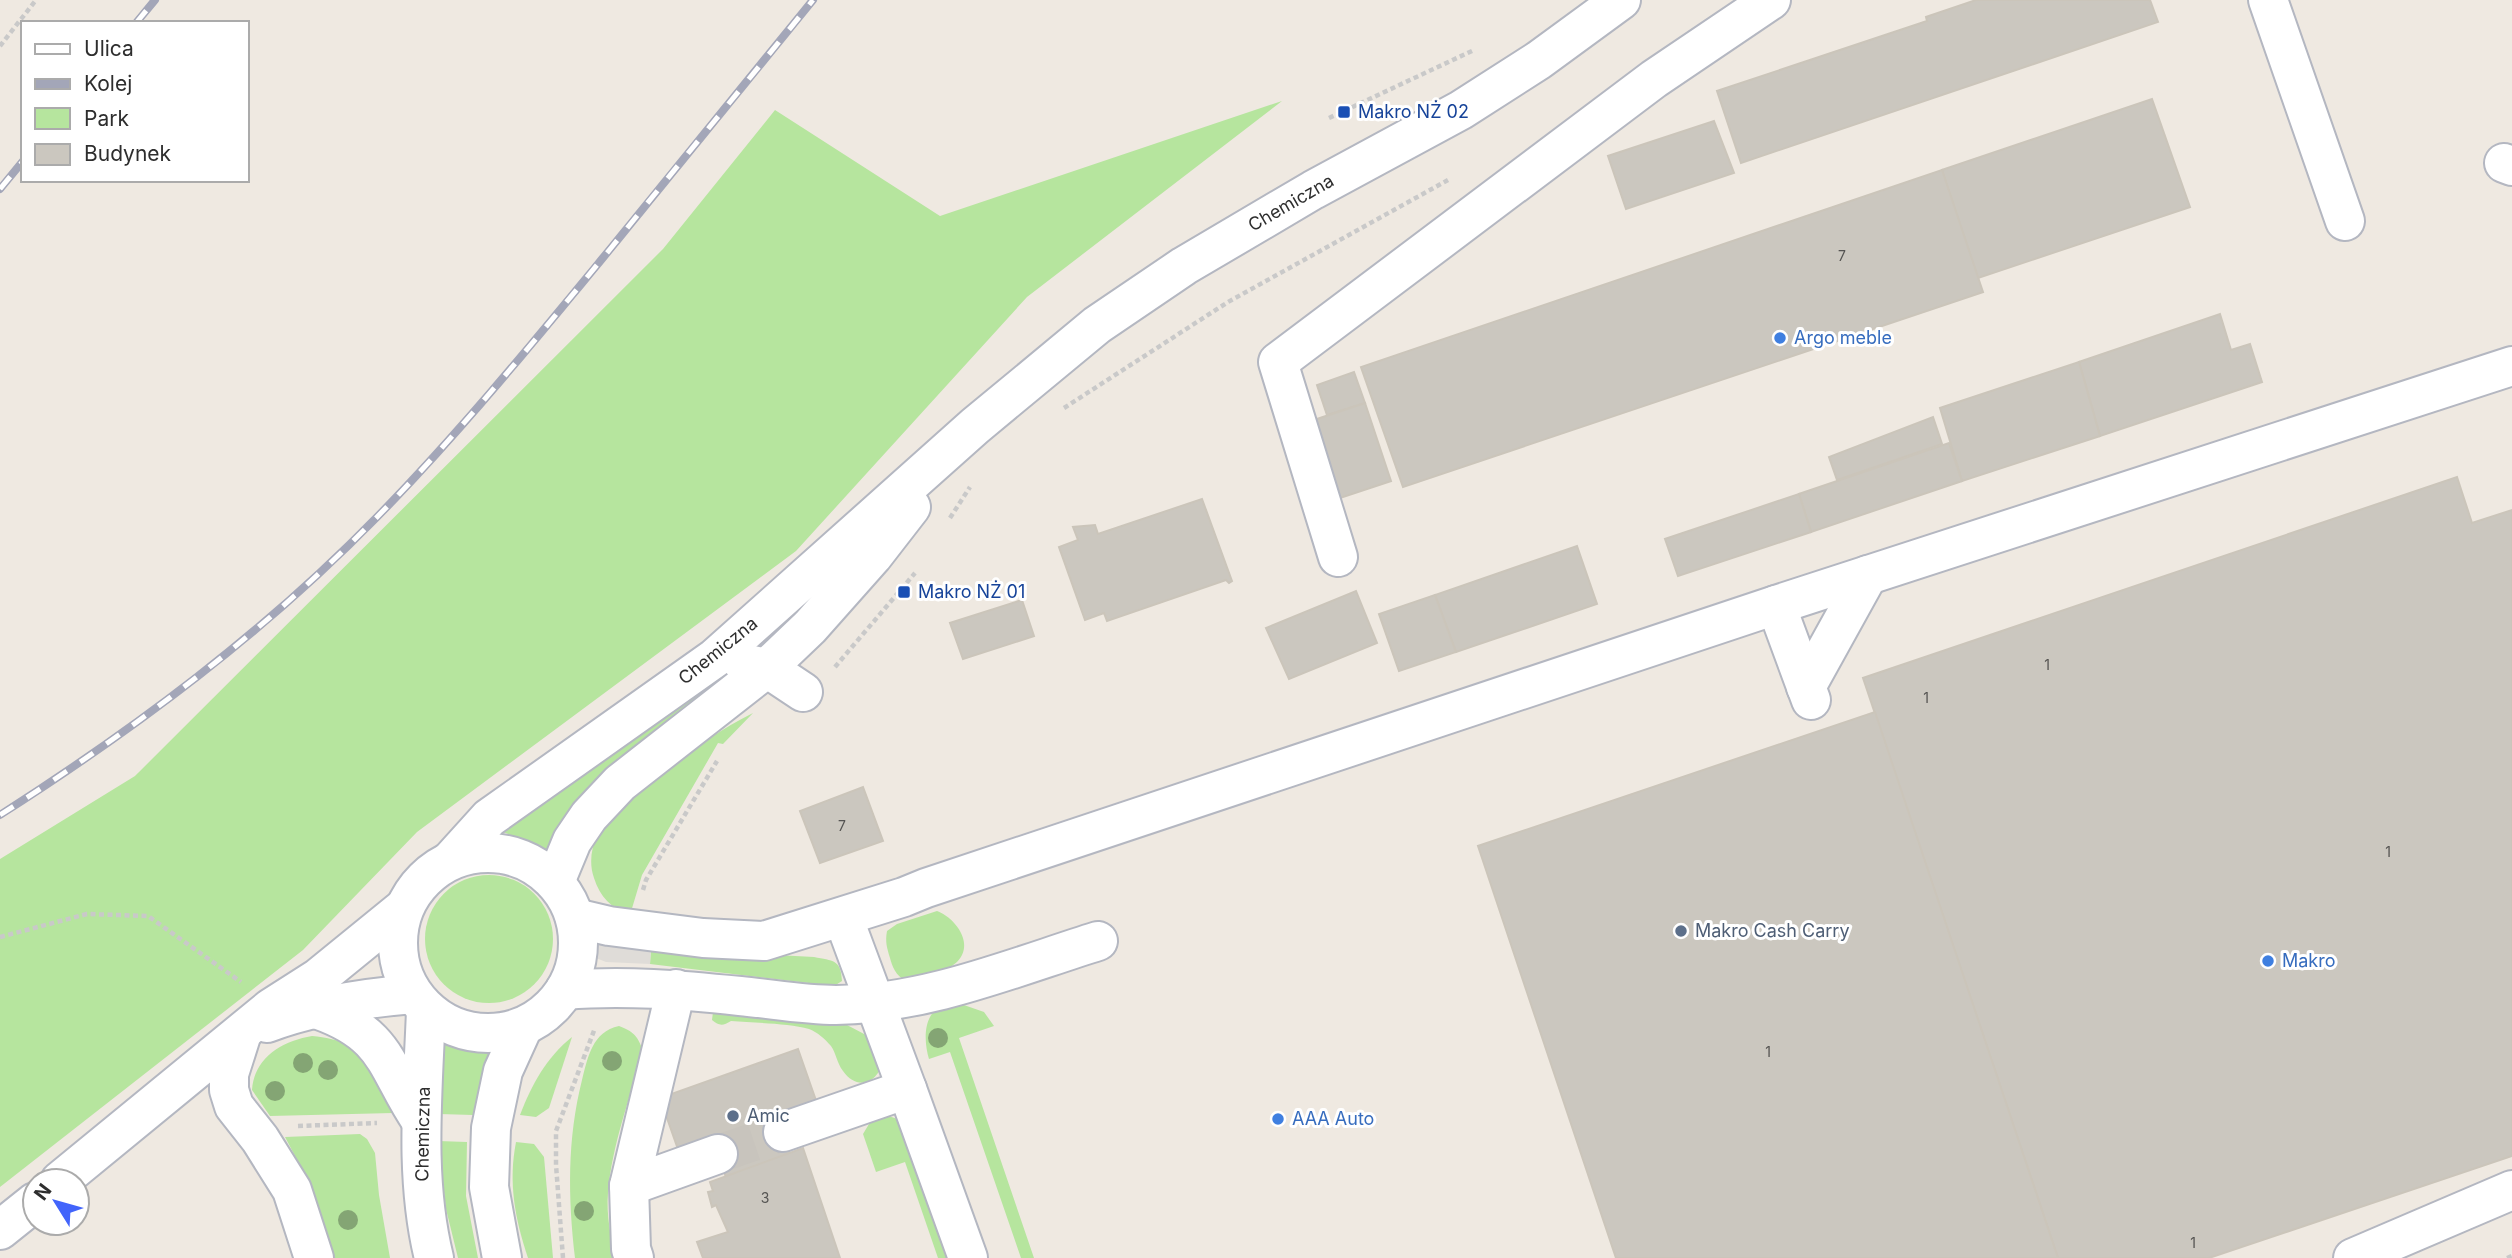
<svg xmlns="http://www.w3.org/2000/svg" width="2512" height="1258" font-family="Inter,sans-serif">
  <rect width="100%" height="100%" fill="#efe9e1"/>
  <g fill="#b6e59e">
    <polygon points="1282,101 1027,297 796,551 417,832 303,950 0,1187 0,859 135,776 663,249 775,110 940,216"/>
    <polygon points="723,685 548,850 503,832 702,689"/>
    <path d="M753 713 723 744 718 743 642 875 630 915C611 908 600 897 594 878 586 855 596 831 612 813 621 803 634 795 645 786 682 757 710 735 753 713Z"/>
    <circle cx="489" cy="939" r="64"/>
    <path d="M937 911C958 919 978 949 952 966 945 971 934 973 926 976 920 978 912 982 905 980 896 976 892 966 890 958 887 948 885 942 887 931L897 924Z"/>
    <path d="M651 948 814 957C833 961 841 959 842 981L834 986 650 964Z"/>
    <path d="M961 1004 984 1012 994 1026 959 1038 1034 1258H1021L950 1052 929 1059C924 1043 922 1013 943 1006 948 1004 955 1005 961 1004Z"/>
    <path d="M713 1012 847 1025 866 1035 881 1068C872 1086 855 1088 843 1071 837 1063 836 1053 831 1046 825 1039 817 1032 809 1029 788 1023 754 1023 731 1021 723 1026 719 1026 712 1020Z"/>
    <path d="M619 1026C633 1031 638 1036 643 1051 630 1098 612 1145 608 1193 606 1215 611 1237 615 1258H575C568 1197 567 1140 582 1080 588 1057 592 1032 619 1026Z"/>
    <path d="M312 1036C369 1041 371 1068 393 1113L270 1116 252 1090C254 1058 282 1041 312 1036Z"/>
    <path d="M572 1037 549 1108 536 1117 520 1115C532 1084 546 1058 572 1037Z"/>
    <polygon points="444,1043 456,1047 491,1051 473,1115 439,1114"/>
    <polygon points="886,1115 900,1120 949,1258 938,1258 905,1162 876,1172 863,1134 872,1119"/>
    <polygon points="360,1134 367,1139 375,1153 379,1195 390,1258 332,1258 303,1171 285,1137"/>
    <polygon points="438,1141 467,1142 466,1196 478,1258 458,1258 446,1209"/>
    <path d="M516 1142 534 1144 544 1157 553 1258H528C515 1219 508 1183 516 1142Z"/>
  </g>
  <polygon fill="#dfdcd8" points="599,942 651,948 650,964 606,962 596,958 596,944"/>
  <g fill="#cbc7bf" stroke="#cbc5ba" stroke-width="2">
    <polygon points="1976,0 2150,0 2158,22 1741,163 1717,91 1927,21 1926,17"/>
    <polygon points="2152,99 2190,207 1978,278 1942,170"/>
    <polygon points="1714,121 1734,173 1626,209 1608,156"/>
    <polygon points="1942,170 1983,292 1403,487 1361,367"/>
    <polygon points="2220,314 2231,350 2250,344 2262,382 2100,436 2079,362"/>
    <polygon points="2079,362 2100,436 1962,481 1940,408"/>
    <polygon points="1354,372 1365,403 1327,415 1317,385"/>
    <polygon points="1365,403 1391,481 1337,499 1311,421"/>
    <polygon points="1933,417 1942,444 1837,480 1829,457"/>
    <polygon points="1949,443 1962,481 1811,532 1799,494"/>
    <polygon points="2457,477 2472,523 2512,510 2512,1156 2209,1258 2058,1258 1863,678"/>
    <polygon points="1799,494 1811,532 1678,576 1665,539"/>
    <polygon points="1202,499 1232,581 1229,583 1226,580 1107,621 1104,613 1085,620 1059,547 1078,540 1073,527 1095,525 1098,534"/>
    <polygon points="1577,546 1597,604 1456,652 1435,595"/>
    <polygon points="1356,591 1377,643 1289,679 1266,628"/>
    <polygon points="1435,595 1456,652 1399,671 1379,614"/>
    <polygon points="1022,600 1034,636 963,659 950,623"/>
    <polygon points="1875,712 2058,1258 1616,1258 1478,846"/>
    <polygon points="863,787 883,841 820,863 800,811"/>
    <polygon points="798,1049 819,1109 783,1132 792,1160 728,1183 714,1143 680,1155 660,1098"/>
    <polygon points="803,1148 840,1258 703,1258 697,1242 728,1232 716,1205 712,1207 708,1192 713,1191 710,1182"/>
  </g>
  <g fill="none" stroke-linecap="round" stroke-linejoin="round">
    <polyline stroke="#c8c4bd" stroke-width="38" stroke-dasharray="38 19" stroke-linecap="butt" points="718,1154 783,1132"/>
    <defs>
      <g id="minor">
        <polyline points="2268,0 2345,221"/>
        <polyline points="2504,163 2512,166"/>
        <polyline points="1338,557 1278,362 1654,79 1771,0"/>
        <polyline points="1776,605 1811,700"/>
        <polyline points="743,663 767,668 803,692"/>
        <polyline points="1806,687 1868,575"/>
        <circle cx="488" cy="943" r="90"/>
        <polyline points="451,860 489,818 715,658 975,426 1097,325 1184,266 1313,190 1461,110 1539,60 1621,0"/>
        <polyline points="555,882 572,841 589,816 620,783 767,668 810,627 873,556 911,507"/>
        <polyline points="575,918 609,926 703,938 764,941 904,897 926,888 1776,605 2512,366"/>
        <polyline points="676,989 629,1186 718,1154"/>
        <path d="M565 990C624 985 682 990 740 996 772 999 804 1005 836 1005 926 1004 1012 968 1098 941"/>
        <path d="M319 1010C389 1035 385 1068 421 1121"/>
        <path d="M426 1010C423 1092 414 1177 434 1258"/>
        <path d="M267 1023C312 1006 365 998 413 994"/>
        <polyline points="242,1033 229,1074 229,1090 234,1106 260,1139 292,1190 314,1258"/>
        <polyline points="907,1089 968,1258"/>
        <polyline points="783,1132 907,1089 843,917"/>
        <polyline points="60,1181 271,1008 318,978 404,908"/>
        <polyline points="629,1186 631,1249 634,1258"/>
        <polyline points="0,1230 35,1202"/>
        <polyline points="502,1258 489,1187 491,1128 503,1071 523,1027"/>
        <polyline points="2353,1258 2512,1190"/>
      </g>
    </defs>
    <use href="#minor" stroke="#b4b7c1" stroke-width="42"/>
    <g stroke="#c9c9c9" stroke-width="4.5" stroke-dasharray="5 3.5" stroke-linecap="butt">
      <polyline points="0,46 36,0"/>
      <polyline points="1329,118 1474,50"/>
      <polyline points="1064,408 1228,302 1448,180"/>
      <polyline points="950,518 970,487"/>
      <polyline points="835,667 915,573"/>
      <polyline points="643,890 646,880 717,761"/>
      <polyline points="0,937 87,914 148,916 241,982"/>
      <polyline points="298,1126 377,1123"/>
      <polyline points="563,1258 556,1165 556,1131 595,1028"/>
      <polyline points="2507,1258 2512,1256"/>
    </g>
    <use href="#minor" stroke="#fff" stroke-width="38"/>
    <defs>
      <g id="rail">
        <polyline points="136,23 155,0"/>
        <polyline points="0,189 23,161"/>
        <path d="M0 815C136 728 265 632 378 516 461 431 536 339 611 248 678 165 746 83 813 0"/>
      </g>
    </defs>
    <use href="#rail" stroke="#a3a6b8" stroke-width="8"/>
    <use href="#rail" stroke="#fff" stroke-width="5" stroke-dasharray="16" stroke-linecap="butt"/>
  </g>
  <g fill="#84a574">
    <circle cx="938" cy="1038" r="10"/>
    <circle cx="612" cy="1061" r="10"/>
    <circle cx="303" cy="1063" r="10"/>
    <circle cx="328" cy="1070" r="10"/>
    <circle cx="275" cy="1091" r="10"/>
    <circle cx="584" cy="1211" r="10"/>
    <circle cx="348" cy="1220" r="10"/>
  </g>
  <g fill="#1a4fb4" stroke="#fff" stroke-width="2.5">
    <rect x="1337" y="105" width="14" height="14" rx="3.5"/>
    <rect x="897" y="585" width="14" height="14" rx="3.5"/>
  </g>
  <g fill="#3f7fe0" stroke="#fff" stroke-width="2.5">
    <circle cx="1780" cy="338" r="7"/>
    <circle cx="2268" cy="961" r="7"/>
    <circle cx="1278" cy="1119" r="7"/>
  </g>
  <g fill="#5c6f8a" stroke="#fff" stroke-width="2.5">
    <circle cx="1681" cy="931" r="7"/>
    <circle cx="733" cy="1116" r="7"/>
  </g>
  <g text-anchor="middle" stroke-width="6" stroke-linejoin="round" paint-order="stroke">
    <g font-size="14" fill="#555452">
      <text x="1842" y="261">7</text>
      <text x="2047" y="670">1</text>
      <text x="1926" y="703">1</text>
      <text x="842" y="831">7</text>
      <text x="2388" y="857">1</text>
      <text x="1768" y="1057">1</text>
      <text x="765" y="1203">3</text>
      <text x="2193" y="1248">1</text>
    </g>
    <g font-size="18" fill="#164399" stroke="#fff" text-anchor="start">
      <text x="1358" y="118">Makro NŻ 02</text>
      <text x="918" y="598">Makro NŻ 01</text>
    </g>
    <g font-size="18" fill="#2e2e2e" stroke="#fff">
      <text transform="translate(1291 203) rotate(-30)" y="6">Chemiczna</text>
      <text transform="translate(718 651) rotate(-39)" y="6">Chemiczna</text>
      <text transform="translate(423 1134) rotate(-89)" y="6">Chemiczna</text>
    </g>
    <g font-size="18" fill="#366cbe" stroke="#fff" text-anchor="start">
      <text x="1794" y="344">Argo meble</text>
      <text x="2282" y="967">Makro</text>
      <text x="1292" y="1125">AAA Auto</text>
    </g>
    <g font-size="18" fill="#4e5e75" stroke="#fff" text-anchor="start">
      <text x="1695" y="937">Makro Cash Carry</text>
      <text x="747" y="1122">Amic</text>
    </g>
  </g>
  <rect x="21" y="21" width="228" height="161" fill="#ffffff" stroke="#ababab" stroke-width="2"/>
  <rect x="35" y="44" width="35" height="10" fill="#ffffff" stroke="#ababab" stroke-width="2"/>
  <text x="84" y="56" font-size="21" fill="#2e2e2e">Ulica</text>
  <rect x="35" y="79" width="35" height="10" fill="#a3a6b8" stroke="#ababab" stroke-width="2"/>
  <text x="84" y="91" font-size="21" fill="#2e2e2e">Kolej</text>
  <rect x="35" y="108" width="35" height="21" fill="#b6e59e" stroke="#ababab" stroke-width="2"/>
  <text x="84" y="126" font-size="21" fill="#2e2e2e">Park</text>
  <rect x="35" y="144" width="35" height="21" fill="#cbc7bf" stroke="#ababab" stroke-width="2"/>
  <text x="84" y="161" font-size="21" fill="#2e2e2e">Budynek</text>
  <g transform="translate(56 1202) rotate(307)"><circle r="33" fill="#ffffff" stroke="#ababab" stroke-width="2"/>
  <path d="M0-5L12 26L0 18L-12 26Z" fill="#4264fb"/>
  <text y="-10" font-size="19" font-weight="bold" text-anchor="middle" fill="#2e2e2e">N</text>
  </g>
</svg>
